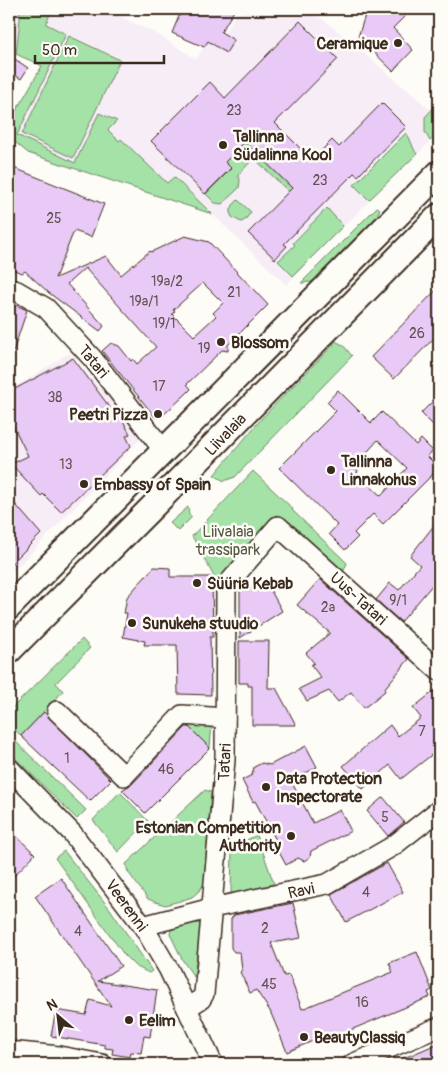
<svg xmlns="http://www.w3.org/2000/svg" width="448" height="1073" font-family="Pangolin,sans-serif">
  <rect width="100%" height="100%" fill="#fdfcf7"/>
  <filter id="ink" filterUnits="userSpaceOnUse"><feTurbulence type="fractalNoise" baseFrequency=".02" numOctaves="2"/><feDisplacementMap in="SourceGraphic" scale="10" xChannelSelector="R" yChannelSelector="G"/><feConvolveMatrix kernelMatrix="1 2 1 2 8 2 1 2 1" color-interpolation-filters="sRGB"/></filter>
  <g filter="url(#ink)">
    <g fill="#f7edf7">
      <polygon points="9,9 105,9 157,34 196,59 208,41 225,53 234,40 224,34 236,14 256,9 302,9 327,22 439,117 432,125 439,133 370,200 286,285 212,214 28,153 9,137 9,123 42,66 9,50"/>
      <polygon points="69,353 143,436 9,576 9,391"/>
    </g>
    <g fill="#a5e2a8" stroke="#708663">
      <path d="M19 9H52L46 24 66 34 17 135 75 163 99 113 117 121 108 130 119 141 121 139 167 183 174 177 212 214 28 153 9 137V123L42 66C34 61 25 59 16 54L20 19Z"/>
      <polygon points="69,36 120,60 73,158 22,134"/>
      <polygon points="439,102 439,133 430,141 425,132 425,117"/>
      <path d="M406 133C411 138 412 148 417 154L369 200 354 185Z"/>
      <polygon points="245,142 292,188 289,192 254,158 238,175 240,180 239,188 222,204 215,203 206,194 231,169 225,162"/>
      <polygon points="238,200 251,212 245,220 241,222 232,217 230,213 233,205"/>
      <polygon points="377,207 380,209 375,220 317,279 311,282 301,283"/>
      <polygon points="327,208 343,226 293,276 278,261 295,245 293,243"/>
      <polygon points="335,341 343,345 352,356 235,477 224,481 214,475 262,418 334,344 333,342"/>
      <polygon points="253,471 293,509 292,510 347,563 342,575 283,521 218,584 192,536"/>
      <polygon points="188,507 189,515 192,517 178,531 170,523"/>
      <polygon points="82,639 90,648 56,683 63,691 21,736 14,728 9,711"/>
      <polygon points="212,723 210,748 187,725"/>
      <polygon points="9,735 86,810 77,819 9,752"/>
      <polygon points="205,790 211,792 204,884 199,891 192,897 180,901 165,905 156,902 148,899 142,891 128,872 126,864"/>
      <polygon points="120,792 148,821 118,852 93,820"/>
      <polygon points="257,835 274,884 231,894 232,847"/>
      <polygon points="64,851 110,909 152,971 149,973 135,966 125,956 55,858"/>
      <polygon points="194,923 201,923 194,977 183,961 170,934 171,930 175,928"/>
    </g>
    <g fill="#e9c9f6" stroke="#3b2a1e" fill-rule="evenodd">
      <polygon points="182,9 235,9 221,32 234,40 226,53 208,41 204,47 172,33"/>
      <polygon points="367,9 412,9 393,28 413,50 393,71 358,37"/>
      <polygon points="300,21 338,59 275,123 312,160 332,140 339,147 382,103 406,127 358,176 354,173 284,244 287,246 275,259 248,233 292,188 245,142 225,162 231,168 205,194 151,141 210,82 225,98"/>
      <polygon points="9,55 28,68 21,79 9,71"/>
      <path d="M9 166 104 204 91 237 74 231 55 278 106 256 121 275 150 251 151 252 185 236 209 242 268 305 228 345V351L222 350 187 384 191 389 184 396 162 416 155 417 102 351 111 343 119 346 131 361 133 359 137 364 156 347 85 268 67 284 104 326 100 331 49 293 25 271 22 273 9 268ZM203 283 223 303 213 313 216 316 194 336 172 314 175 311 173 310Z"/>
      <polygon points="439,287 439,333 394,379 371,357"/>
      <polygon points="9,302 27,310 11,358 9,357"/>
      <polygon points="73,358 114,413 118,411 130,434 126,436 131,446 61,512 43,494 41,496 11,464 28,456 9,417 9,392"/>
      <path d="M338 390 371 423 382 412 416 445 421 439 433 451 427 456 439 468 383 524 373 514 354 533 358 537 345 550 329 534 337 525 279 468 336 411 327 402ZM378 440 407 468 381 496 357 474 360 460Z"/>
      <polygon points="439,395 439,431 421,413"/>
      <polygon points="9,497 41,534 9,566"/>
      <polygon points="439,519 439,589 433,584 401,622 376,600 390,583 399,590 420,565 410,556"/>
      <polygon points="154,567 170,568 170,577 212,577 213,637 210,637 211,695 178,694 177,645 144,645 145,641 123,637 127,613 124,613 127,597"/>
      <polygon points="320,579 409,659 384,689 385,691 364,708 351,692 338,702 329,691 307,701 299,689 321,678 311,665 314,663 306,653 330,633 297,605"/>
      <polygon points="240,587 270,589 282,611 240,638"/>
      <polygon points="239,641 269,641 268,688 276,688 296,725 252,725 252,686 248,686 248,683 239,683"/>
      <polygon points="439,687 439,749 401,779 390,765 363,789 343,766 390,725 398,736 421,718 413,708"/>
      <polygon points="44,712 111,780 90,801 21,736"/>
      <polygon points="186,727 189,727 210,748 145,813 122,790 132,784"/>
      <polygon points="306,746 317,767 291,781 313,823 340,810 351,831 311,851 310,857 304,861 298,858 286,865 274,843 277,842 255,801 253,802 242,780 252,775 254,767 262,763 270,765"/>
      <polygon points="383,797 404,822 388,836 367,811"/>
      <polygon points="9,829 35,854 9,881"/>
      <polygon points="387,863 403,892 346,922 331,894"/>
      <polygon points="61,878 121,966 98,981 157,990 150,1037 144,1036 141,1053 131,1052 130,1057 112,1054 113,1049 105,1048 105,1045 51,1036 56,1010 86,1015 90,1000 111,1006 35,896"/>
      <polygon points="293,903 301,938 271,943 284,976 289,975 302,1009 393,972 389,963 417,952 432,990 428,992 430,997 324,1041 322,1037 287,1052 270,1011 256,990 250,993 240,972 242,970 240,952 234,952 231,948 231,919 234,915"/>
      <polygon points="439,1043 439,1064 390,1064"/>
    </g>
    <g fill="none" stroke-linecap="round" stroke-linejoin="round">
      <defs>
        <g id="minor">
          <polyline points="9,288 17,291 46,308 93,359 164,451"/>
          <polyline points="57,711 124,776 182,715 225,718"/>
          <polyline points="9,768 72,833 143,926 169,970 213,1064"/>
          <polyline points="143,926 212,908 327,884 393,846 439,810"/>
          <polyline points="187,1008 201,999 204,994 225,760 226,586 278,526 439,671"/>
          <polyline points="9,1051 59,1056 102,1064"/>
          <polyline points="352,1064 439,1027"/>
        </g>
        <g id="major">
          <polyline points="9,607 439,173"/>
          <polyline points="9,651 194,465 439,216"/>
        </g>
      </defs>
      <use href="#minor" stroke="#3b2a1e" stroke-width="22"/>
      <use href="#major" stroke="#3b2a1e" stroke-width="28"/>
      <use href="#minor" stroke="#fdfcf7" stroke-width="19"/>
      <use href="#major" stroke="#fdfcf7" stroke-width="24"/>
    </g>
  </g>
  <g fill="#3b2a1e" stroke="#fdfcf7" stroke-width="2">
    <circle cx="398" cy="43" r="5"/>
    <circle cx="223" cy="145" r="5"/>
    <circle cx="221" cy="342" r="5"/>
    <circle cx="158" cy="414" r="5"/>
    <circle cx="331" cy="470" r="5"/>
    <circle cx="84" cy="484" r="5"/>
    <circle cx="197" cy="583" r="5"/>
    <circle cx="132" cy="623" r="5"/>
    <circle cx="266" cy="787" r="5"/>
    <circle cx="291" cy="836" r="5"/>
    <circle cx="129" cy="1020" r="5"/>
    <circle cx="304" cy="1037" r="5"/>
  </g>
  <g text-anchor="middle" stroke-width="5" stroke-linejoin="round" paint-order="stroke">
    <g font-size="14" fill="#665254">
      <text x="234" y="115">23</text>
      <text x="320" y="185">23</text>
      <text x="54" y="223">25</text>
      <text x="167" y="286">19a/2</text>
      <text x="234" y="297">21</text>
      <text x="144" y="306">19a/1</text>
      <text x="164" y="328">19/1</text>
      <text x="417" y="338">26</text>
      <text x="204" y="353">19</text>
      <text x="159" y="391">17</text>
      <text x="55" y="402">38</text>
      <text x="66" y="469">13</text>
      <text x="398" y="605">9/1</text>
      <text x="328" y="612">2a</text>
      <text x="422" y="736">7</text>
      <text x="67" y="763">1</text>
      <text x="166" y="774">46</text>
      <text x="385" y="822">5</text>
      <text x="366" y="897">4</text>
      <text x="265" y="933">2</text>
      <text x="78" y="936">4</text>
      <text x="269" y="989">45</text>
      <text x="362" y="1007">16</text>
    </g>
    <g font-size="16" font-weight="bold" fill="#3b2a1e" stroke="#fdfcf7" text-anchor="start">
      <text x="388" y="49" text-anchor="end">Ceramique</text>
      <text x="233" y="142">Tallinna<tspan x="233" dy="18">Südalinna Kool</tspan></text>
      <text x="231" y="348">Blossom</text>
      <text x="148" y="420" text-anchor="end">Peetri Pizza</text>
      <text x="341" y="467">Tallinna<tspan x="341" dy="18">Linnakohus</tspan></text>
      <text x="94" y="490">Embassy of Spain</text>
      <text x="207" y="589">Süüria Kebab</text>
      <text x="142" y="629">Sunukeha stuudio</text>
      <text x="276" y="784">Data Protection<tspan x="276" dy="18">Inspectorate</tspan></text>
      <text x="281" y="833" text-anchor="end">Estonian Competition<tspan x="281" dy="18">Authority</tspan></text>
      <text x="139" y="1026">Eelim</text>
      <text x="314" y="1043">BeautyClassiq</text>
    </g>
    <g font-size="16" fill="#3b2a1e" stroke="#fdfcf7">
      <text transform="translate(94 361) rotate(50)" y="6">Tatari</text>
      <text transform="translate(225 434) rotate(-46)" y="6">Liivalaia</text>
      <text transform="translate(359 598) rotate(42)" y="6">Uus-Tatari</text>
      <text transform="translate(224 762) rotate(-87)" y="6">Tatari</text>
      <text transform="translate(301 890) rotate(-12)" y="6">Ravi</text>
      <text transform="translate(127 905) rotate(54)" y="6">Veerenni</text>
    </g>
    <g font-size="16" fill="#565840" stroke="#fdfcf7">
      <text x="228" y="537">Liivalaia<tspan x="228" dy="18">trassipark</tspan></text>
    </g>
  </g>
  <rect width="448" height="1073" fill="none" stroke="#fdfcf7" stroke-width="30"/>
  <rect x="15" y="15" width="418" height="1043" fill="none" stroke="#3b2a1e" stroke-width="2" filter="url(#ink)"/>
  <g transform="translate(58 1016) rotate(332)" stroke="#fdfcf7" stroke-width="4" paint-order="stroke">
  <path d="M0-4L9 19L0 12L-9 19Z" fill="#3b2a1e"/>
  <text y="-8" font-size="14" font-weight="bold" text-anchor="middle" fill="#3b2a1e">N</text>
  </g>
  <path d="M35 55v8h129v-8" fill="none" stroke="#3b2a1e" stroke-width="2.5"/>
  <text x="42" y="55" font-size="15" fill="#3b2a1e" stroke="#fdfcf7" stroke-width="4" paint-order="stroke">50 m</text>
</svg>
